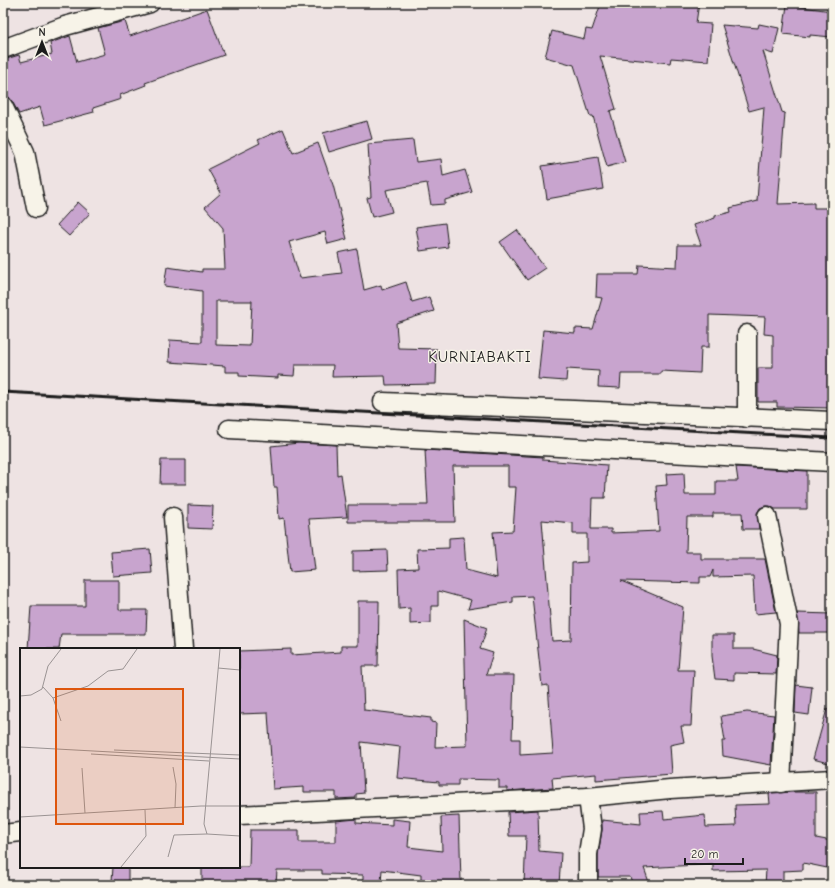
<svg xmlns="http://www.w3.org/2000/svg" width="835" height="888" font-family="'Comic Neue',sans-serif">
  <rect width="100%" height="100%" fill="#eee3e3"/>
  <filter id="ink" filterUnits="userSpaceOnUse"><feTurbulence type="fractalNoise" baseFrequency=".025" numOctaves="2"/><feDisplacementMap in="SourceGraphic" scale="8" xChannelSelector="R" yChannelSelector="G"/><feConvolveMatrix kernelMatrix="1 2 1 2 8 2 1 2 1" color-interpolation-filters="sRGB"/></filter>
  <g filter="url(#ink)">
    <g fill="#c8a4ce" stroke="#1c1c1c" fill-rule="evenodd">
      <polygon points="601,3 699,3 696,23 711,24 708,61 671,58 670,63 600,56 616,109 610,111 625,162 607,167 593,116 590,116 574,65 545,57 552,31 584,39 586,29 592,30"/>
      <polygon points="787,5 832,11 832,37 810,35 810,37 783,34"/>
      <polygon points="207,9 224,55 145,83 146,85 120,95 121,99 93,108 94,112 45,125 40,107 19,114 12,101 9,97 3,96 3,60 19,55 21,62 52,54 50,43 70,36 77,62 105,54 98,28 125,21 130,36"/>
      <polygon points="759,24 779,28 773,54 763,51 782,112 785,113 778,204 814,203 814,208 832,208 830,310 832,309 832,408 777,407 777,402 758,402 758,368 773,368 773,335 764,334 765,317 709,315 709,347 701,347 700,373 661,371 661,374 621,374 620,388 598,387 599,371 567,369 566,381 538,379 543,330 575,333 575,328 593,329 602,298 596,297 597,274 638,274 639,265 677,267 678,245 701,245 694,225 715,218 715,216 731,212 730,208 757,201 764,107 749,111 722,25 758,28"/>
      <polygon points="367,121 372,139 329,152 323,133"/>
      <path d="M283 129 293 153 318 143 333 185 347 239 328 244 325 232 289 242 300 278 342 273 338 253 357 249 364 290 381 285 382 290 406 282 412 302 429 297 434 311 396 323 398 348 437 349 436 384 386 385 385 376 332 377 333 365H295L294 376 278 375V378L239 376V372H225V366L169 362 170 340 202 342V291L164 286 167 267 202 272V269H225L223 228 205 207 221 193 208 169 260 143 258 140ZM216 301H252L250 346 216 345Z"/>
      <polygon points="413,140 416,162 441,159 443,176 465,170 472,192 445,200 445,204 431,205 427,183 386,190 392,212 372,217 367,198 371,197 368,144"/>
      <polygon points="598,157 603,189 547,199 542,166"/>
      <polygon points="78,202 90,213 69,236 57,225"/>
      <polygon points="445,223 448,247 420,251 416,227"/>
      <polygon points="517,230 545,268 527,280 500,242"/>
      <polygon points="299,443 336,445 337,475 341,474 347,517 309,519 315,570 290,572 284,518 279,519 277,487 274,487 271,446"/>
      <path d="M425 450 543 457V460L607 465 605 498H592L591 529H611V533L659 531 656 486 667 485 666 474 684 473 685 495H716V481H738L736 467 807 471V509H775L770 506H765L760 508 757 513 759 529H743L742 513H713V517H687L686 552H701V559H765L776 612 755 614 753 576 713 577V570L710 577H700V583L621 581 683 607 678 670H694L691 726H681L684 742 670 745 672 774 596 780V774L552 778 553 788 507 791V788H499V780L458 779V785H439V782L397 778 400 747 361 742 364 793 356 794V798L336 799V792H304V787L273 789 268 713 239 714V651L291 649V655L341 652V646H358V601H379L378 666H362L364 710 431 718V722L436 723 435 747 467 746 464 619 487 628 480 649 493 653 486 675H514L512 739H520V755L553 753 548 685 542 686 532 596 513 597V602L468 609 471 600 438 591V606H431V623L410 624V608L399 609 398 569 418 568 417 549 449 548V538L464 537 466 570 497 578 493 532 513 531 516 487H508V466H453L455 522H348V505H428ZM542 520 573 523V534H587V562L572 563 571 640 552 641Z"/>
      <polygon points="161,460 186,460 186,484 160,484"/>
      <polygon points="188,505 213,506 212,529 188,528"/>
      <polygon points="150,549 152,573 113,576 111,552"/>
      <polygon points="387,550 388,570 353,571 353,551"/>
      <polygon points="85,580 119,580 119,610 147,610 146,634 61,634 59,649 28,649 31,606 85,606"/>
      <polygon points="797,613 832,614 832,633 799,633"/>
      <polygon points="712,635 734,635 734,649 753,649 777,655 776,674 734,673 734,680 715,679 712,656"/>
      <polygon points="796,685 812,687 809,715 795,713"/>
      <polygon points="827,709 832,709 832,764 813,759"/>
      <polygon points="747,712 774,715 771,765 723,756 722,741 725,741 721,716"/>
      <polygon points="794,792 816,792 816,838 832,841 832,869 803,863 803,870 783,871 783,885 765,885 766,870 713,871 713,864 644,868 650,885 633,885 630,877 598,877 598,855 602,830 602,820 641,824 640,812 663,811 664,819 705,815 706,827 736,826 735,805 770,804 769,793"/>
      <polygon points="538,810 539,851 561,853 559,885 524,885 526,836 509,836 508,812"/>
      <polygon points="459,816 461,882 439,882 439,885 421,885 421,875 382,870 381,883 363,882 363,875 322,874 322,870 277,870 276,885 202,885 202,867 249,867 250,830 299,830 299,842 336,842 336,821 356,819 356,823 392,825 392,819 410,821 408,847 442,851 441,817"/>
      <polygon points="113,867 128,867 128,882 112,881"/>
    </g>
    <g fill="none" stroke-linecap="round" stroke-linejoin="round">
      <defs>
        <g id="minor">
          <polyline points="3,49 65,26 150,3"/>
          <polyline points="3,106 25,152 36,208"/>
          <polyline points="747,334 747,418"/>
          <polyline points="383,402 832,421"/>
          <polyline points="229,429 832,462"/>
          <polyline points="767,516 789,624 781,783"/>
          <polyline points="173,517 183,649"/>
          <polyline points="588,797 592,829 588,854 588,885"/>
          <polyline points="239,815 588,797 670,789 832,779"/>
          <polyline points="3,834 21,832"/>
        </g>
      </defs>
      <use href="#minor" stroke="#1c1c1c" stroke-width="21"/>
      <use href="#minor" stroke="#f7f3e8" stroke-width="18"/>
      <polyline stroke="#1c1c1c" stroke-width="3" points="3,392 832,438"/>
    </g>
  </g>
  <g text-anchor="middle" stroke-width="3" stroke-linejoin="round" paint-order="stroke">
    <g font-size="15" letter-spacing="1" fill="#1c1c1c" stroke="#f7f3e8">
      <text x="480" y="362">KURNIABAKTI</text>
    </g>
  </g>
  <g transform="translate(20 648)">
    <rect width="220" height="220" fill="#eee3e3"/>
    <path fill="none" stroke="#9a9393" stroke-width="1" d="M200 1 184 176 187 186 220 188M198 20 220 22M23 39 33 50 41 73M0 48 11 47 22 41 28 18 41 1M33 50 68 38 88 23 103 21 117 1M0 99 220 111M94 102 220 107M71 106 189 113M153 119 156 136 155 160M62 120 65 165M0 169 181 158H220M148 209 154 187 187 186M101 219 126 188 125 162"/>
    <path fill="#de560d" fill-opacity="0.15" stroke="#de560d" stroke-width="2" d="M36 41H163V176H36Z"/>
    <rect width="220" height="220" fill="none" stroke="#1c1c1c" stroke-width="2"/>
  </g>
  <rect width="835" height="888" fill="none" stroke="#f7f3e8" stroke-width="16"/>
  <rect x="8" y="8" width="819" height="872" fill="none" stroke="#1c1c1c" stroke-width="1.5" filter="url(#ink)"/>
  <g transform="translate(42 42)" stroke="#f7f3e8" stroke-width="3" paint-order="stroke">
  <path d="M0-3L7 15L0 10L-7 15Z" fill="#1c1c1c"/>
  <text y="-6" font-size="11" font-weight="bold" text-anchor="middle" fill="#1c1c1c">N</text>
  </g>
  <path d="M685 858v6h58v-6" fill="none" stroke="#1c1c1c" stroke-width="2"/>
  <text x="691" y="858" font-size="12" fill="#1c1c1c" stroke="#f7f3e8" stroke-width="3" paint-order="stroke">20 m</text>
</svg>
